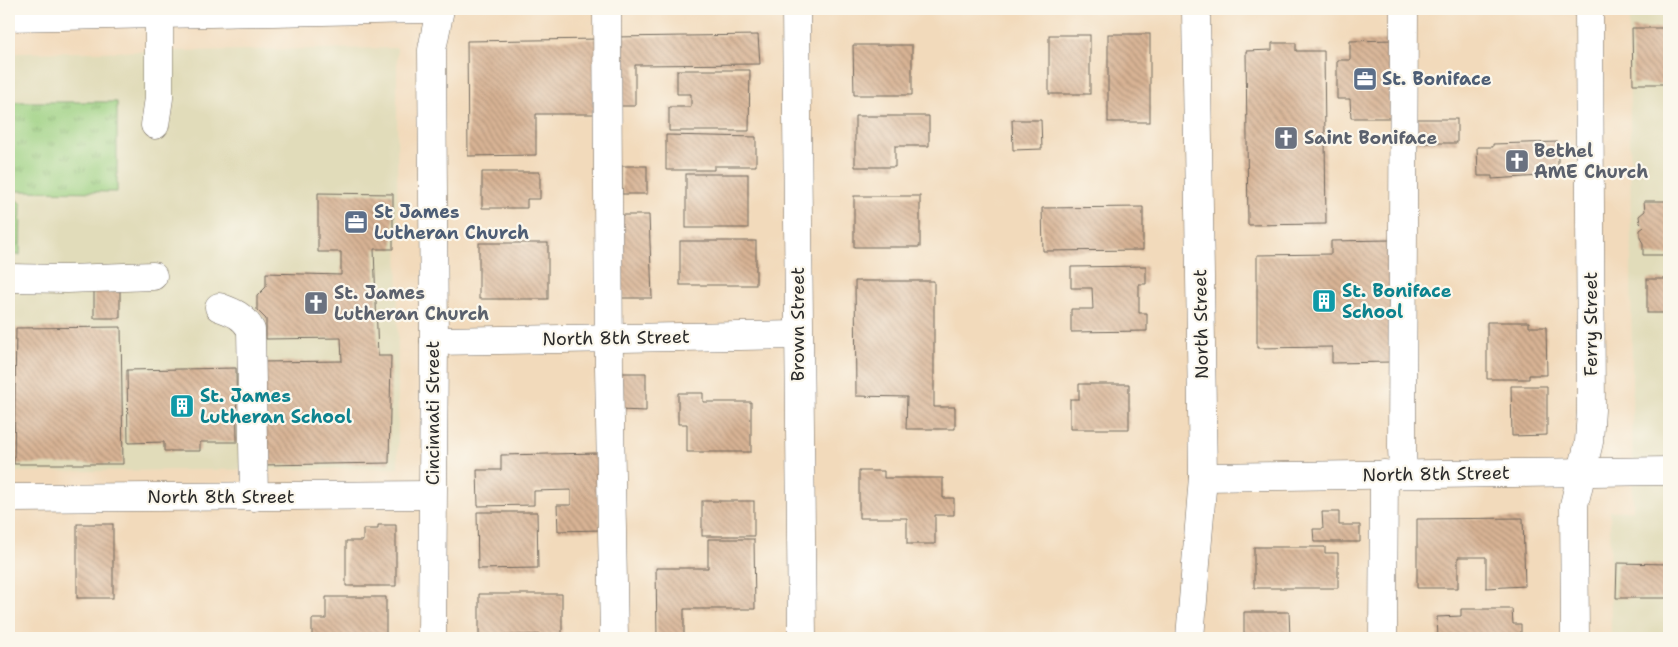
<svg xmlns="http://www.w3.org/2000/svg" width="1678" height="647" font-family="'Shantell Sans',sans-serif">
  <defs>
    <pattern id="park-tufts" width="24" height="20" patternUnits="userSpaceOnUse" patternTransform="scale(1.25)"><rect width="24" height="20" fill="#9bd081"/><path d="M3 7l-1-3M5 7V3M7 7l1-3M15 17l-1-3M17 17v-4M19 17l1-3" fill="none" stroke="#7fa96a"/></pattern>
    <pattern id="building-back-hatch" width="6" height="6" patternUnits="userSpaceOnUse" patternTransform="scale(1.25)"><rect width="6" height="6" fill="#d8b394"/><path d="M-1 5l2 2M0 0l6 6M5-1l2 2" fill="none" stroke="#af9279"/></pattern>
  </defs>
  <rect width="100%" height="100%" fill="#fbf7ec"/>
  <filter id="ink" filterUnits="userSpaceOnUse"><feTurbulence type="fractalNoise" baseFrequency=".02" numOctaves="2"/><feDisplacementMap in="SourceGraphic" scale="10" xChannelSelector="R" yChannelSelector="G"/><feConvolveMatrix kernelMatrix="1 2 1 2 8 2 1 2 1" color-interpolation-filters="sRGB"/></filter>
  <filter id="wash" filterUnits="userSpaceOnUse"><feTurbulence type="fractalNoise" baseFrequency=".0096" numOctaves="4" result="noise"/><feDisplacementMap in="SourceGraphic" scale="20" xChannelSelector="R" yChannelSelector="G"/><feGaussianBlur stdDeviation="1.12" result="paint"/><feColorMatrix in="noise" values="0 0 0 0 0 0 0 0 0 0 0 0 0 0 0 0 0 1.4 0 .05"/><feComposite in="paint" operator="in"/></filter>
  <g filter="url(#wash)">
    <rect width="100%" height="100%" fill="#f2dabb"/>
    <g fill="#e1dcba">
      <polygon points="1629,9 1669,9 1669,638 1611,638 1610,511 1633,510"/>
      <polygon points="397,48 398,468 9,472 9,53"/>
    </g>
    <g fill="url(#park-tufts)" stroke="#637e56">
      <polygon points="9,102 117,102 117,192 13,191 9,185"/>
      <polygon points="9,192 21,204 20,255 9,255"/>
    </g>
    <g id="blocks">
      <g fill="url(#building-back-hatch)">
        <polygon points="1632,28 1669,28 1669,84 1633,84"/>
        <rect x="1108" y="34" width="42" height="88"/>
        <polygon points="758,35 760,64 635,65 635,106 614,106 613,37"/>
        <rect x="1049" y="35" width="41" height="59"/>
        <polygon points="598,39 599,114 536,114 536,155 468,156 467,41"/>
        <polygon points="1393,40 1394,118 1351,118 1350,99 1337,99 1337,60 1350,60 1350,41"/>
        <polygon points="1272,43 1296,43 1296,51 1324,51 1326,224 1248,225 1246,51 1272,50"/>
        <polygon points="853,45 912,45 912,95 854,95"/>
        <polygon points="677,70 750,70 749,131 669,131 669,107 691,107 691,94 677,94"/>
        <polygon points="855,116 929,116 929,146 895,146 895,167 855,167"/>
        <rect x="1416" y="119" width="41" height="24"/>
        <polygon points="1012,120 1041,120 1042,149 1013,150"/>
        <polygon points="666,135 756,137 756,166 714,166 714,170 666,170"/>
        <polygon points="1558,142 1558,175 1492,179 1492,176 1478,176 1477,147 1493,147 1493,144"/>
        <rect x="622" y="166" width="25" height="28"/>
        <polygon points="482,172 540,172 540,199 527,199 527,208 482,208"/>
        <rect x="686" y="174" width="62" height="54"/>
        <polygon points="318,193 393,194 393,249 374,249 378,356 391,356 389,463 262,465 261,362 342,361 341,338 266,339 266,319 257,310 257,296 266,287 266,273 341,275 341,252 318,252"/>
        <rect x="854" y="196" width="66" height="51"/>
        <polygon points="1644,201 1669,201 1669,255 1643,255 1643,243 1640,238 1640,230 1644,227 1640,223 1639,216 1645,211"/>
        <polygon points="1143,207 1143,250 1043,251 1042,208"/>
        <polygon points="618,215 649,215 652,298 618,298"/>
        <polygon points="1391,240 1391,362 1332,363 1332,347 1257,348 1257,255 1331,254 1331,241"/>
        <rect x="680" y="241" width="76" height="44"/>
        <rect x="479" y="243" width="69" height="56"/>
        <polygon points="1146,266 1146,284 1139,284 1139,313 1147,313 1147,331 1071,332 1071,309 1093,309 1092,288 1071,288 1071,267"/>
        <rect x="1647" y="279" width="22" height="34"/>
        <polygon points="855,281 934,281 934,407 955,407 955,429 906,429 907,397 856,396"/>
        <rect x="94" y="291" width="26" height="27"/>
        <polygon points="1487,322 1529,322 1529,327 1546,327 1547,375 1529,375 1529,379 1487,379"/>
        <polygon points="121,327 123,464 14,464 16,328"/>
        <polygon points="236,368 237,442 200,442 200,451 164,451 164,442 128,443 127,370"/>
        <polygon points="618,373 646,373 646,411 618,410"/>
        <polygon points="1079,384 1129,384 1129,429 1070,429 1070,399 1079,399"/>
        <polygon points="1511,386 1547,386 1547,435 1512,436"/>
        <polygon points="678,393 703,393 703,402 751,402 751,452 687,452 687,424 678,424"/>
        <polygon points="598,453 600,530 558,531 557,505 571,505 571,490 534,491 534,505 478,506 477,470 501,470 501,455"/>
        <polygon points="859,471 884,471 884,478 943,478 943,498 954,498 954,515 935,515 935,544 907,544 907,518 859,518"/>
        <rect x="702" y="501" width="52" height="35"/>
        <polygon points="477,512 537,512 538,568 478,569"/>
        <polygon points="1322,512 1339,512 1339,525 1360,525 1360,542 1314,542 1313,529 1323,529"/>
        <polygon points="1523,518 1525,586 1486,588 1486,557 1458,557 1458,588 1417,588 1417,519"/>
        <rect x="77" y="524" width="36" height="74"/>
        <polygon points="378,525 396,525 396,586 346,586 346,541 363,541 363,529 378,529"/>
        <polygon points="708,539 754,539 755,609 684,609 684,637 657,637 656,568 708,568"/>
        <polygon points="1254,547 1325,547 1325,553 1338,553 1338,588 1254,588"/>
        <polygon points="1617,563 1669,564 1669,598 1616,598"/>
        <polygon points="479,594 562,594 562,634 479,636"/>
        <polygon points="326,597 386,597 386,638 312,638 312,619 326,619"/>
        <polygon points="1461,609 1512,609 1513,624 1521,624 1521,638 1438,638 1437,617 1461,616"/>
        <polygon points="1244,612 1289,612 1290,638 1244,638"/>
      </g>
    </g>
  </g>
  <g filter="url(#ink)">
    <use href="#blocks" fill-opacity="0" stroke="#71685d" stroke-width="1"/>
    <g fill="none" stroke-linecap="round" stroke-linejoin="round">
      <defs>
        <g id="minor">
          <polyline points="607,9 609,367 614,638"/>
          <polyline points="796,9 802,638"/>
          <polyline points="155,125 159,98 159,14"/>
          <polyline points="9,278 67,279 153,276"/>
          <path d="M219 307C233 312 244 316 251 330L254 497"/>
          <polyline points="434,341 798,335"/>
          <polyline points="1403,474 1402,447 1404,9"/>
          <polyline points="1203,477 1669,471"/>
          <polyline points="9,498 432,495"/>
          <polyline points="432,638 434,341 432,50 440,9"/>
          <polyline points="1190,638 1203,477 1196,9"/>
          <polyline points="1383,638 1384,474"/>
          <polyline points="1575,638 1574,505 1589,442 1591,410 1589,9"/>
        </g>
        <polyline id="major" points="9,17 423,9"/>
      </defs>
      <use href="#minor" stroke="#71685d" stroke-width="29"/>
      <use href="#major" stroke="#71685d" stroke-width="29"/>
      <use href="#minor" stroke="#fff" stroke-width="28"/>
      <use href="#major" stroke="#fff" stroke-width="28"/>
    </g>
  </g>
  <defs>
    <symbol id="office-square" viewBox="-11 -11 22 22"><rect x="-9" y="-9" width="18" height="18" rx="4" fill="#5c6f8a" stroke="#fbf7ec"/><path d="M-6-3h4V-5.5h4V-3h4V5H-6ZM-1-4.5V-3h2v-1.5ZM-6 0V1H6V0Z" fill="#fff"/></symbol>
    <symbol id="church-square" viewBox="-11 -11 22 22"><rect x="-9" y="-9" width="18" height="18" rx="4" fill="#6b7280" stroke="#fbf7ec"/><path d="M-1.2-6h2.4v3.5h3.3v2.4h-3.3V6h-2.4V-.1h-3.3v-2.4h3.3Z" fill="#fff"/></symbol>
    <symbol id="building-square" viewBox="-11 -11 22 22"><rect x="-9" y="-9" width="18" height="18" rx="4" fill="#0f9aa8" stroke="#fbf7ec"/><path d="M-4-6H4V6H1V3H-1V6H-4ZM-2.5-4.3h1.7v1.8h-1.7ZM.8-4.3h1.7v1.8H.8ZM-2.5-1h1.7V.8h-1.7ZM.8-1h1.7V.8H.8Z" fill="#fff"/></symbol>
  </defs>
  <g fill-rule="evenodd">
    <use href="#office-square" x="1351" y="65" width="28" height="28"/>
    <use href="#church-square" x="1272" y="124" width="28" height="28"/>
    <use href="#church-square" x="1503" y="147" width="28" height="28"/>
    <use href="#office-square" x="342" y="208" width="28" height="28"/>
    <use href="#building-square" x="1310" y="287" width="28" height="28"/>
    <use href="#church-square" x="302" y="289" width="28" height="28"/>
    <use href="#building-square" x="168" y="392" width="28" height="28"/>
  </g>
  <g text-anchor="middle" stroke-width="4.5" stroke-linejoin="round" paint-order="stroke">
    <g font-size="18" font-weight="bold" fill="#4e5e75" stroke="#fbf7ec" text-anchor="start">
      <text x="1382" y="85">St. Boniface</text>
      <text x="374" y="218">St James<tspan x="374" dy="21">Lutheran Church</tspan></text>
    </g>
    <g font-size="18" font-weight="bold" fill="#5b616d" stroke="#fbf7ec" text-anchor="start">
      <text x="1304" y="144">Saint Boniface</text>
      <text x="1534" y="157">Bethel<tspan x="1534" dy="21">AME Church</tspan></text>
      <text x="334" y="299">St. James<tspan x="334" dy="21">Lutheran Church</tspan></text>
    </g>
    <g font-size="18" font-weight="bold" fill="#0d838f" stroke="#fbf7ec" text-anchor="start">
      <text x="1342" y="297">St. Boniface<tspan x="1342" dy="21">School</tspan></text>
      <text x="200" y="402">St. James<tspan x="200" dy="21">Lutheran School</tspan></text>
    </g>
    <g font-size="18" fill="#2b2b2b" stroke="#fbf7ec">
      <text transform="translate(798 324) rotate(-90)" y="6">Brown Street</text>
      <text transform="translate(1201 324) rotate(-91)" y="6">North Street</text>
      <text transform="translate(1591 324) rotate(-90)" y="6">Ferry Street</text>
      <text transform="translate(616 338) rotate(-1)" y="6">North 8th Street</text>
      <text transform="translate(433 413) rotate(-90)" y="6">Cincinnati Street</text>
      <text transform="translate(1436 474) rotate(-1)" y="6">North 8th Street</text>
      <text x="221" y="503">North 8th Street</text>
    </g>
  </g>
  <rect width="1678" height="647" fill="none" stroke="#fbf7ec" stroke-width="30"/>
</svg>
